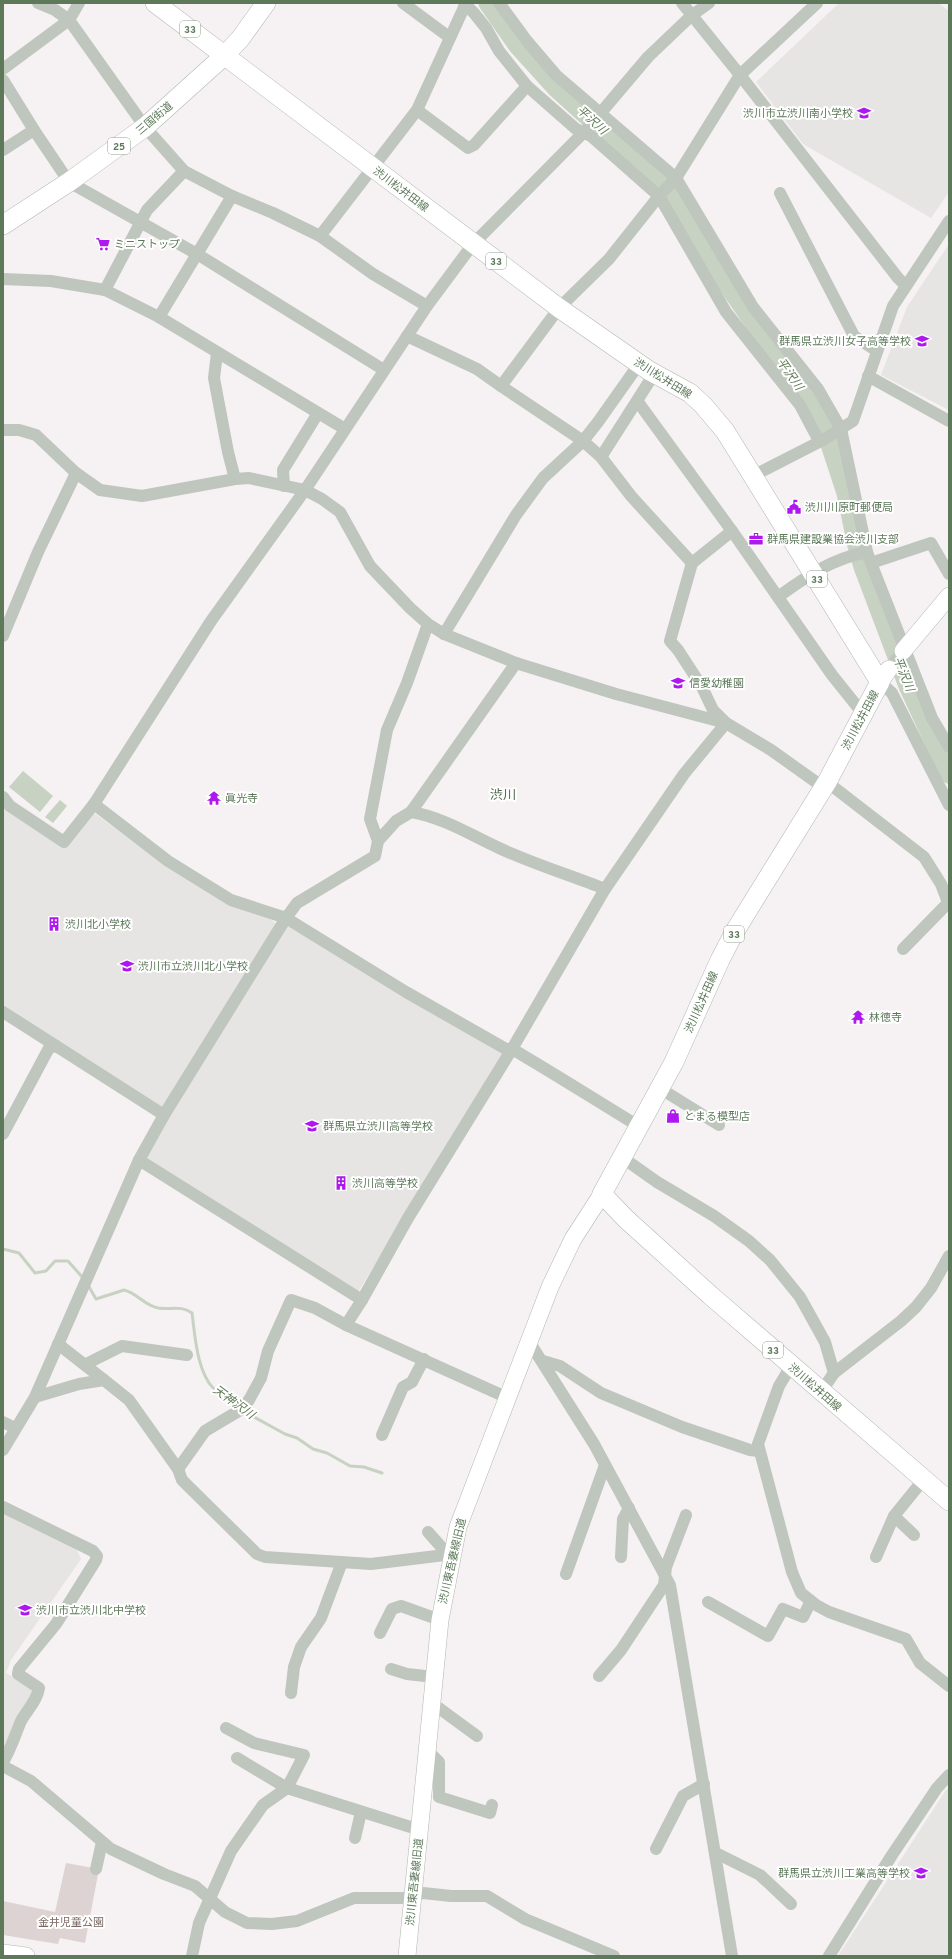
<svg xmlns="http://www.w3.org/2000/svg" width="952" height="1959" font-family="Overpass,'Noto Sans JP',sans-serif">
  <rect width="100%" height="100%" fill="#f6f1f3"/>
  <g fill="#e6e5e4">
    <polygon points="839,3 938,3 949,11 949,192 931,218 803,144 756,82"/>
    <polygon points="949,244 949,410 881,375 907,307"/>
    <polygon points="4,806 56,842 68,847 94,813 158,859 272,920 276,924 165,1108 161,1108 3,1008"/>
    <polygon points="288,925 505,1054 358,1292 144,1158"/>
    <polygon points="3,1513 74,1544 81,1559 11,1660 6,1673 34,1688 3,1752"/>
    <polygon points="949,1788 949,1956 838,1956 946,1790"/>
  </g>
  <polygon fill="#ddd3d2" points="66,1863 99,1869 85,1943 60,1938 58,1944 3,1935 3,1901 55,1912"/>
  <g fill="#c7d2c2">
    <polygon points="23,771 53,796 40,812 9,787"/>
    <polygon points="60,800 67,806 53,823 45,817"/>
  </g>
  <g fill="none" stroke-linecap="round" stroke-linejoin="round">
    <g stroke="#c7d2c2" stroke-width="3">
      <polyline points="3,1249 19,1253 35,1273 46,1271 55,1261 68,1261 84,1279"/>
      <path d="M88 1285 96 1299 124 1290C137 1293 144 1305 158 1308 170 1310 182 1305 192 1313 195 1336 197 1372 214 1389 221 1397 232 1399 239 1406"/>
      <polyline points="245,1412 285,1434 297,1438 313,1449 327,1453 350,1466 364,1467 382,1473"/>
    </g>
    <polyline stroke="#c7d2c2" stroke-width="19" points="488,3 518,46 556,88 658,180 679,202 713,264 822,420 846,493 857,546 863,567 908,686 949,774"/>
    <defs>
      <g id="secondary">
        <polyline points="903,651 949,596"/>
        <polyline points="880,682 889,669"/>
        <polyline points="3,1953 26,1956"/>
        <polyline points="407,1956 440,1620 458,1527 550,1287 573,1239 602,1194"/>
      </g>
      <g id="primary">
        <polyline points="155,3 559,308 648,370 690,393 703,405 725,431 880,682 827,782 735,931 720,960 674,1062 602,1194 626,1219 710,1295 949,1501"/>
        <polyline points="3,225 69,182 145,127 225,55 240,39 266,3"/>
      </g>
    </defs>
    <use href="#secondary" stroke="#b0bbaf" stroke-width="18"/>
    <use href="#primary" stroke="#afb9ae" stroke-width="20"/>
    <g stroke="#bec6bd" stroke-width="12">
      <polyline points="79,3 69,20 145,127 184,171 232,196 273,213 320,236 373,274 427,306"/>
      <polyline points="403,3 449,37"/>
      <polyline points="464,3 474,13 486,28 499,51 527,86 576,129 591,136 659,196 726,312 800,405 819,441"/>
      <polyline points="499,3 527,41 556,75 676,178 753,307 818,389 841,429 867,552 871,563 932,718 949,747"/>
      <polyline points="682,3 740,75 898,278 905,285"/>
      <polyline points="3,69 69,20 55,10 38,3"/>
      <polyline points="3,80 34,130 69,182 197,254 384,370"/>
      <polyline points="417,110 468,148 474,145 527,86"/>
      <polyline points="3,150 34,130"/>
      <polyline points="780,193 854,336 877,351"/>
      <polyline points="320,236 417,110 466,3"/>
      <polyline points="3,279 51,281 105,290 159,317 345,429"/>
      <polyline points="105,290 147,210 184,171"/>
      <polyline points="159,317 232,196"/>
      <polyline points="407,336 477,369 501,386"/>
      <polyline points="217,353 214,378 228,452 235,479"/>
      <polyline points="868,376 949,421"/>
      <polyline points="638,402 732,531 832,675 864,715"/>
      <polyline points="3,430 19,430 36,435 76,473 100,490 142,496 235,479 249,478 305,490 322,499 340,512 370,566 410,608 428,624 444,634 516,663 616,694 726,723 771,750 823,787"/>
      <polyline points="601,457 654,374"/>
      <polyline points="753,476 823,440 853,421 893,306 949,221"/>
      <polyline points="284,486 283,470 318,413"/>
      <polyline points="692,563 631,496 601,457 583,441 501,386 559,308 609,259 659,196 676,178 740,75 817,3"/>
      <polyline points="871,563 931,543 949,574"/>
      <path d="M778 597C807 576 831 559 867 552"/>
      <polyline points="444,634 516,515 543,478 583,441 598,422 639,364"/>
      <polyline points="3,636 38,552 76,473"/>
      <polyline points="889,669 903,651"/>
      <polyline points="880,682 892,693 949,805"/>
      <polyline points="827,782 924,857 941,884 949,905"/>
      <polyline points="3,797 10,806 64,842 94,804 211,621 305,490 427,306 473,244 587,129 648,57 691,16 709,3"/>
      <path d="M94 804 168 861 231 900 286 918 406 992 506 1049H512C555 1074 597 1101 640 1127"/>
      <polyline points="411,812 516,663"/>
      <path d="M378 841 396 821 411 812C442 817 471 835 499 848 533 864 570 875 605 889"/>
      <polyline points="903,949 948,903"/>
      <polyline points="3,1012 164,1115"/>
      <polyline points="661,1089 719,1125"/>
      <polyline points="3,1134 49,1048 56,1046"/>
      <polyline points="623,1158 657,1182 714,1216 749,1241 770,1260 800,1297 825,1342 834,1373"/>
      <polyline points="139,1160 362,1300"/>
      <polyline points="346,1325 362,1300 408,1218 512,1049 605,889 684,774 726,723 713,710 702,687 678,650 670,641 692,563 732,531"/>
      <polyline points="530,1343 594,1444 670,1585 732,1956"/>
      <polyline points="58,1344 104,1380"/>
      <polyline points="543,1361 560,1366 601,1393 682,1427 750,1450 759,1451"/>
      <polyline points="86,1364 122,1346 187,1355"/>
      <polyline points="791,1366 779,1386 758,1444 792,1572 801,1593 816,1605 829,1612 906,1639 920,1663 949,1686"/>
      <polyline points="821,1392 834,1373 901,1321 916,1307 931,1288 949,1256"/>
      <polyline points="35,1397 79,1384 104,1380 129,1400 178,1469 205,1431 242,1409 249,1400 261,1378 268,1351 291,1300 315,1308 346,1325 508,1398"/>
      <polyline points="3,1422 15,1428"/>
      <polyline points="382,1435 403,1387 412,1382 424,1359"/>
      <polyline points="3,1450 35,1397 139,1160 164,1115 286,918 297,903 375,856 378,841 370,819 387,730 407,683 428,624"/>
      <polyline points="178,1469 182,1480 257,1554 265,1557 371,1564 453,1554"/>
      <path d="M3 1507 93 1551 97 1556 96 1560 56 1624 19 1669 18 1674 39 1688C37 1701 27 1710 21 1721 15 1735 11 1749 3 1762"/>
      <polyline points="894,1516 924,1479"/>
      <polyline points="428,1532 444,1550 453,1554"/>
      <polyline points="621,1557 623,1519 629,1508"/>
      <polyline points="876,1557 894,1516 914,1535"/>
      <polyline points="566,1574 605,1465"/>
      <polyline points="708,1602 768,1636 783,1609 803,1617 811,1601"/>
      <polyline points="380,1633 392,1609 401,1606 440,1620"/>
      <polyline points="391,1669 407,1674 434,1677"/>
      <polyline points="599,1676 621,1650 664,1585 666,1567 686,1515"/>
      <polyline points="291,1693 294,1667 301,1647 321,1618 342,1562"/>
      <polyline points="432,1703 477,1736"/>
      <polyline points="427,1750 439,1762 439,1797 490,1813 492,1805"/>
      <polyline points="237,1758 287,1788 420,1830"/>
      <polyline points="3,1766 31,1781 111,1849 164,1874 195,1886 225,1912 247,1923 272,1924 297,1921 354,1898 403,1898 423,1893 451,1896 487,1896 525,1919 614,1956"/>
      <polyline points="355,1838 361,1812"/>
      <polyline points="656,1849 683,1796 704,1784"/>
      <polyline points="716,1853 760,1875 791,1904"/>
      <polyline points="96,1869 102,1842"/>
      <polyline points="192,1956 199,1923 231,1851 263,1805 287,1788 304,1755 254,1743 226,1728"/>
      <polyline points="829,1956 892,1855 937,1788 949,1775"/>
    </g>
    <use href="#secondary" stroke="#fff" stroke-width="17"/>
    <use href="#primary" stroke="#fff" stroke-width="19"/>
  </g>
  <defs>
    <symbol id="school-bare" viewBox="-9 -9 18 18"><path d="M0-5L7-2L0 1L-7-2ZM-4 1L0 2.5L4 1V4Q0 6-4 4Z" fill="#ae17ef" stroke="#fff" stroke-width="2.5" paint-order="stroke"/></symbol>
    <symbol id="supermarket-bare" viewBox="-9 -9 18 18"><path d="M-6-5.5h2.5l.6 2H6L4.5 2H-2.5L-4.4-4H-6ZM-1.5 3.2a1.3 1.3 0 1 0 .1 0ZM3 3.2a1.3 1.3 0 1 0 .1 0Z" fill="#ae17ef" stroke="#fff" stroke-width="2.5" paint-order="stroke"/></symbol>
    <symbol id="civic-bare" viewBox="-9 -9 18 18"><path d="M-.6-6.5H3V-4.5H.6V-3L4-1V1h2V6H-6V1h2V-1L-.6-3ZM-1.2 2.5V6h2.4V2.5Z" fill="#ae17ef" stroke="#fff" stroke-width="2.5" paint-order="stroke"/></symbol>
    <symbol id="office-bare" viewBox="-9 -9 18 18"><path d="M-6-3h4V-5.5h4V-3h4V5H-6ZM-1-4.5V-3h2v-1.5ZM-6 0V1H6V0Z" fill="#ae17ef" stroke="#fff" stroke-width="2.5" paint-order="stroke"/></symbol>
    <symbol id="temple-bare" viewBox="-9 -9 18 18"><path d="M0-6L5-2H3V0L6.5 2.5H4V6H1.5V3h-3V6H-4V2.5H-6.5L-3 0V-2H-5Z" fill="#ae17ef" stroke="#fff" stroke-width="2.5" paint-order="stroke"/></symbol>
    <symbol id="building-bare" viewBox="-9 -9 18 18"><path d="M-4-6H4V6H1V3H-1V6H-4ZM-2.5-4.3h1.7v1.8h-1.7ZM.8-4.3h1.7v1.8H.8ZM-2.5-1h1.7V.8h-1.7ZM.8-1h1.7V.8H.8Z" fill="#ae17ef" stroke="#fff" stroke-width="2.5" paint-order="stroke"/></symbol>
    <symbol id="shop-bare" viewBox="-9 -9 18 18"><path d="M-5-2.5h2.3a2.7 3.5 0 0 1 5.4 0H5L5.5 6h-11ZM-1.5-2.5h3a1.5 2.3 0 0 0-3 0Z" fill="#ae17ef" stroke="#fff" stroke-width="2.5" paint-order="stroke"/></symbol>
  </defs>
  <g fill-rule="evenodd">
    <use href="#school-bare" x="854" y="103" width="20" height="20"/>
    <use href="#supermarket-bare" x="93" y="234" width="20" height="20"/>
    <use href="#school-bare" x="912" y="331" width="20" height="20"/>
    <use href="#civic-bare" x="784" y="497" width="20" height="20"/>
    <use href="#office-bare" x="746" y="529" width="20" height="20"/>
    <use href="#school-bare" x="668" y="673" width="20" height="20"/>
    <use href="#temple-bare" x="204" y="788" width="20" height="20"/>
    <use href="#building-bare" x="44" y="914" width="20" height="20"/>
    <use href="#school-bare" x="117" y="956" width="20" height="20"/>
    <use href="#temple-bare" x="848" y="1007" width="20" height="20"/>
    <use href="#shop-bare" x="663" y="1106" width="20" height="20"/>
    <use href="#school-bare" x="302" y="1116" width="20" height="20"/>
    <use href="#building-bare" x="331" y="1173" width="20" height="20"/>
    <use href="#school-bare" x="15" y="1600" width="20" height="20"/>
    <use href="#school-bare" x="911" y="1863" width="20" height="20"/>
  </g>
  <g text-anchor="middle" stroke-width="4" stroke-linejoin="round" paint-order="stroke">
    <g fill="#fff" stroke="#8ea18c" stroke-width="1">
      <rect x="180" y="21" width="20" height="16" rx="3"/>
      <rect x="108" y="138" width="22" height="16" rx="3"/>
      <rect x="486" y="253" width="20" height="16" rx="3"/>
      <rect x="807" y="571" width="20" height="16" rx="3"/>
      <rect x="724" y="926" width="20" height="16" rx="3"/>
      <rect x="763" y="1342" width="20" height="16" rx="3"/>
    </g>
    <g font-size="10" font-weight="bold" fill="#5d795a">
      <text x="190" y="33">33</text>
      <text x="119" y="150">25</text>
      <text x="496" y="265">33</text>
      <text x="817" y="583">33</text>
      <text x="734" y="938">33</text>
      <text x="773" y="1354">33</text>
    </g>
    <g font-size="11" fill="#5d795a" stroke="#fff" text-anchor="start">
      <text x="853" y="117" text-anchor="end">渋川市立渋川南小学校</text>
      <text x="114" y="248">ミニストップ</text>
      <text x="911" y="345" text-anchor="end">群馬県立渋川女子高等学校</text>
      <text x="805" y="511">渋川川原町郵便局</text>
      <text x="767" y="543">群馬県建設業協会渋川支部</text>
      <text x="689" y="687">信愛幼稚園</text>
      <text x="225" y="802">眞光寺</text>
      <text x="65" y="928">渋川北小学校</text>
      <text x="138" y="970">渋川市立渋川北小学校</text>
      <text x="869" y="1021">林徳寺</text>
      <text x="684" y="1120">とまる模型店</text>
      <text x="323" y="1130">群馬県立渋川高等学校</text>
      <text x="352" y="1187">渋川高等学校</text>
      <text x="36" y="1614">渋川市立渋川北中学校</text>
      <text x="910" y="1877" text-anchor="end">群馬県立渋川工業高等学校</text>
    </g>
    <g font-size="11" fill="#5d795a" stroke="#fff">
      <text transform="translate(154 118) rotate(-40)" y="4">三国街道</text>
      <text transform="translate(401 189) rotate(37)" y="4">渋川松井田線</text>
      <text transform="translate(663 378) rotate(32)" y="4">渋川松井田線</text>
      <text transform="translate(860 720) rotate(-62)" y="4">渋川松井田線</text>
      <text transform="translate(701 1002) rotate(-66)" y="4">渋川松井田線</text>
      <text transform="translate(815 1387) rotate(41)" y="4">渋川松井田線</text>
      <text transform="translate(452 1561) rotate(-77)" y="4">渋川東吾妻線旧道</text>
      <text transform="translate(414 1882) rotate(-84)" y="4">渋川東吾妻線旧道</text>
    </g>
    <g font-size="11" fill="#7b6861" stroke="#fff">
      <text x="71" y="1926">金井児童公園</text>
    </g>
    <g font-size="12" font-style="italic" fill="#627b59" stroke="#fff">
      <text transform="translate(592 120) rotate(42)" y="4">平沢川</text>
      <text transform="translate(790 374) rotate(55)" y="4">平沢川</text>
      <text transform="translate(904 674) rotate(68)" y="4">平沢川</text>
      <text transform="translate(234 1402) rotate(36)" y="4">天神沢川</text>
    </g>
    <g font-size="13" fill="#536951" stroke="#fff">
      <text x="503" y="799">渋川</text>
    </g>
  </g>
  <rect width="952" height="1959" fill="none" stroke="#5d795a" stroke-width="8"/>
</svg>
